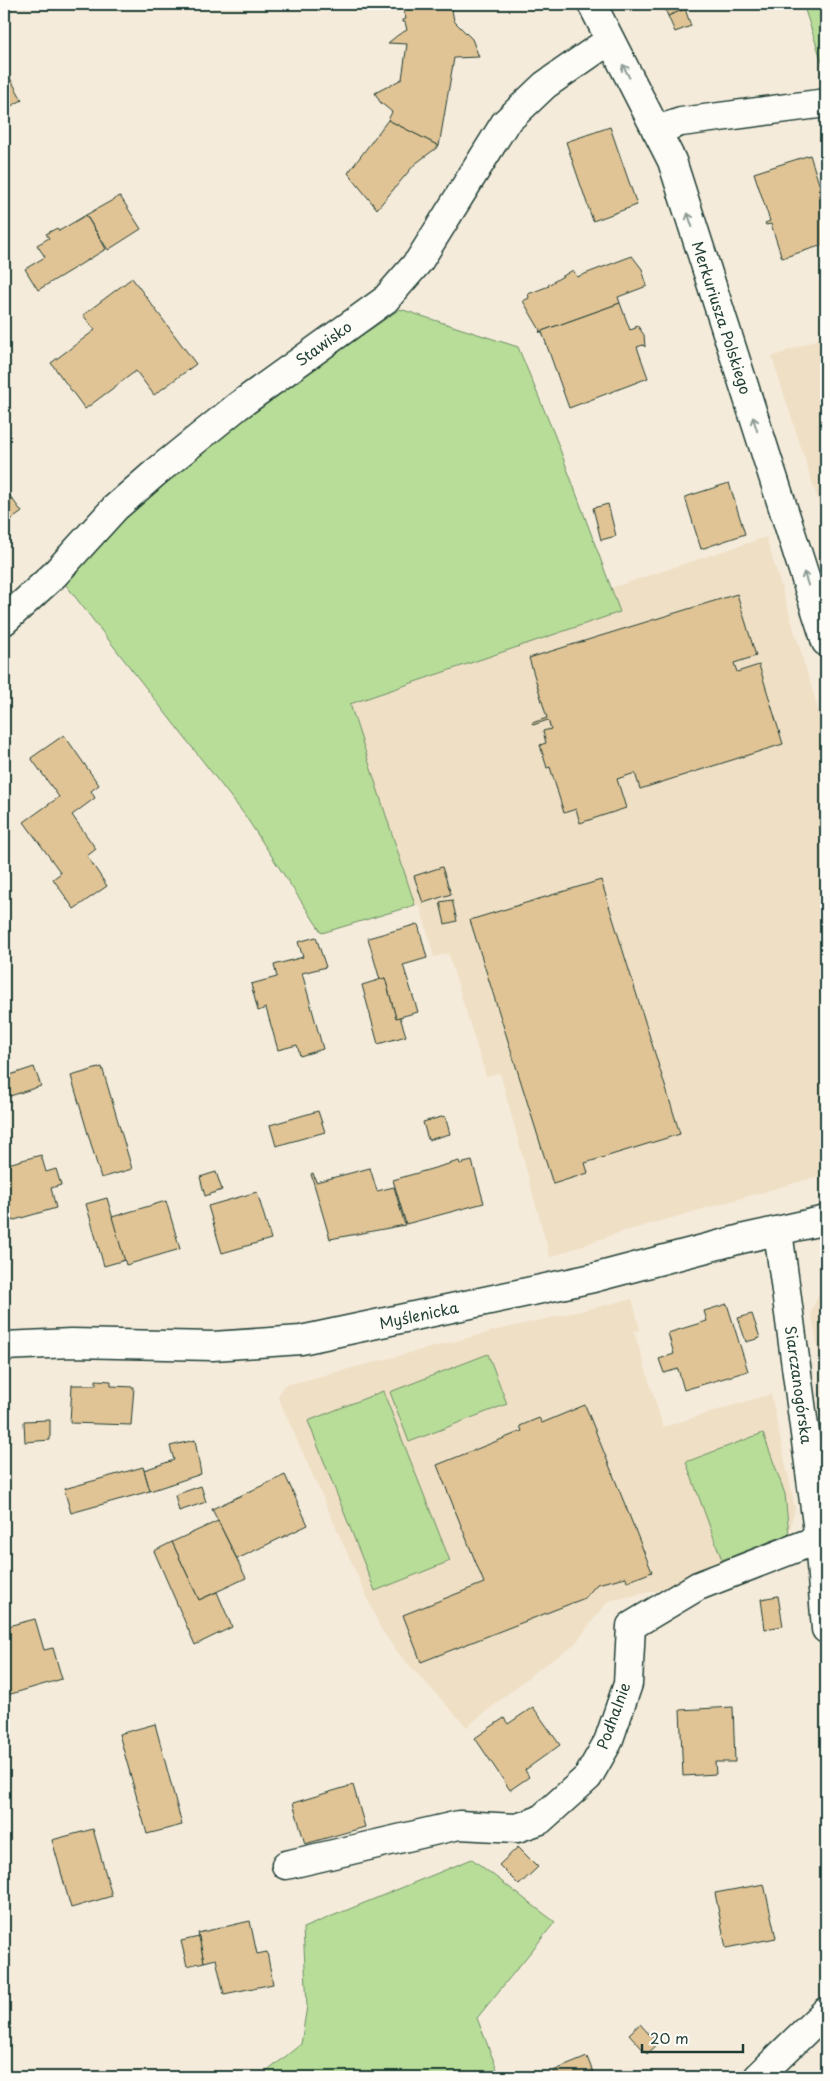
<svg xmlns="http://www.w3.org/2000/svg" width="830" height="2081" font-family="'Playpen Sans',sans-serif">
  <rect width="100%" height="100%" fill="#f5ebda"/>
  <filter id="ink" filterUnits="userSpaceOnUse"><feTurbulence type="fractalNoise" baseFrequency=".02" numOctaves="2"/><feDisplacementMap in="SourceGraphic" scale="10" xChannelSelector="R" yChannelSelector="G"/><feConvolveMatrix kernelMatrix="1 2 1 2 8 2 1 2 1" color-interpolation-filters="sRGB"/></filter>
  <g filter="url(#ink)">
    <g fill="#efdfc5">
      <polygon points="826,336 826,525 772,357"/>
      <polygon points="766,537 826,735 826,1174 615,1234 550,1257 500,1073 486,1076 448,953 434,957 420,905 415,905 350,704 620,612 611,588"/>
      <polygon points="826,1278 826,1369 822,1368 811,1312"/>
      <polygon points="632,1299 640,1330 634,1331 663,1427 771,1394 795,1509 787,1540 670,1588 608,1601 573,1646 536,1671 467,1727 397,1652 381,1629 278,1397 283,1386 502,1329"/>
    </g>
    <g fill="#b8dd98" stroke="#6c8d66">
      <polygon points="803,4 826,4 826,74"/>
      <polygon points="400,309 518,347 555,436 620,612 350,704 415,905 322,933 244,814 62,580 104,534 251,411"/>
      <polygon points="488,1354 507,1404 409,1442 390,1392"/>
      <polygon points="383,1391 450,1561 375,1591 308,1421"/>
      <polygon points="763,1433 785,1494 789,1534 722,1560 686,1462"/>
      <polygon points="472,1859 555,1922 477,2018 500,2077 260,2077 301,2044 307,2006 303,1928"/>
    </g>
    <g fill="#e1c495" stroke="#1f3d34">
      <polygon points="402,4 451,4 454,21 472,39 479,57 454,58 439,146 388,120 392,112 380,102 375,93 402,79 407,44 388,43 398,35 407,30 405,22 402,22 402,20 406,19"/>
      <polygon points="663,4 699,4 668,16"/>
      <polygon points="685,9 691,26 675,32 668,16"/>
      <polygon points="10,78 22,100 4,110 4,81"/>
      <polygon points="388,120 439,146 415,164 377,209 348,173"/>
      <polygon points="610,127 637,205 593,221 566,142"/>
      <polygon points="810,155 826,206 826,244 782,258 771,224 766,225 765,223 770,221 754,173"/>
      <polygon points="120,196 141,229 108,250 86,215"/>
      <polygon points="86,215 106,249 38,290 25,269 45,257 37,245 49,238 46,234 57,228 59,231"/>
      <polygon points="632,256 642,269 647,286 618,297 620,303 539,332 540,330 523,301 529,298 528,294 549,286 548,285 573,270 577,277"/>
      <polygon points="132,278 196,364 154,395 136,371 85,409 51,363 95,330 83,315"/>
      <polygon points="620,303 630,330 636,328 635,326 637,325 644,335 645,347 643,345 637,347 648,378 569,408 542,332 539,332"/>
      <polygon points="729,483 745,534 701,549 685,497"/>
      <polygon points="4,488 22,512 4,525"/>
      <polygon points="608,504 616,536 601,540 593,508"/>
      <polygon points="737,594 756,656 734,663 737,672 759,665 783,744 640,789 635,773 617,779 626,808 580,823 576,809 564,813 550,767 547,768 540,745 546,743 543,731 551,729 548,720 533,725 532,723 547,718 529,658"/>
      <polygon points="64,735 99,785 91,791 95,798 72,815 96,849 87,856 107,886 74,909 53,879 61,873 24,822 59,797 31,758"/>
      <polygon points="442,867 451,894 423,903 414,876"/>
      <polygon points="601,880 680,1134 585,1163 588,1173 553,1184 470,920"/>
      <polygon points="452,900 457,921 445,924 440,902"/>
      <polygon points="418,924 427,958 403,965 418,1012 396,1018 385,978 380,980 368,938"/>
      <polygon points="316,937 326,967 302,973 323,1049 300,1056 297,1045 278,1050 266,1008 258,1011 251,984 277,977 274,965 303,957 298,942"/>
      <polygon points="385,978 396,1018 400,1017 406,1036 378,1044 362,985"/>
      <polygon points="34,1067 41,1086 4,1098 4,1077"/>
      <polygon points="102,1067 132,1169 101,1178 71,1076"/>
      <polygon points="318,1111 325,1132 276,1146 270,1125"/>
      <polygon points="445,1116 450,1134 428,1140 423,1122"/>
      <polygon points="41,1155 46,1172 56,1169 61,1185 51,1188 56,1208 4,1223 4,1165"/>
      <polygon points="459,1161 460,1164 472,1161 484,1203 406,1224 393,1180"/>
      <polygon points="370,1168 377,1191 394,1187 405,1225 330,1239 311,1174 313,1173 316,1182"/>
      <polygon points="216,1172 222,1190 205,1196 200,1177"/>
      <polygon points="257,1192 271,1239 222,1253 208,1206"/>
      <polygon points="107,1198 125,1260 104,1266 86,1204"/>
      <polygon points="166,1201 180,1249 126,1265 112,1217"/>
      <polygon points="727,1304 748,1371 684,1390 678,1369 664,1373 659,1359 674,1354 668,1333 707,1321 704,1311"/>
      <polygon points="752,1314 760,1338 746,1342 738,1318"/>
      <polygon points="96,1380 111,1381 111,1386 134,1387 131,1425 70,1423 72,1385 96,1385"/>
      <polygon points="585,1405 652,1572 627,1582 626,1577 597,1584 585,1598 421,1662 403,1615 484,1583 437,1465 522,1431 520,1426 539,1418 542,1423"/>
      <polygon points="50,1420 50,1440 25,1442 24,1421"/>
      <polygon points="195,1440 201,1474 150,1491 144,1470 174,1460 170,1446"/>
      <polygon points="143,1467 150,1491 71,1513 64,1489"/>
      <polygon points="285,1475 308,1525 237,1559 212,1509"/>
      <polygon points="201,1486 206,1502 179,1511 175,1495"/>
      <polygon points="218,1521 246,1578 199,1600 172,1542"/>
      <polygon points="172,1542 199,1600 217,1592 232,1627 195,1645 154,1551"/>
      <polygon points="778,1596 783,1626 765,1629 761,1599"/>
      <polygon points="35,1619 44,1650 53,1648 62,1679 4,1696 4,1627"/>
      <polygon points="533,1707 560,1745 525,1770 529,1777 510,1790 475,1738 504,1718 508,1724"/>
      <polygon points="733,1707 735,1762 715,1762 716,1774 683,1776 680,1710"/>
      <polygon points="155,1724 182,1825 147,1834 119,1734"/>
      <polygon points="353,1785 365,1827 305,1844 293,1803"/>
      <polygon points="93,1829 112,1896 71,1908 52,1840"/>
      <polygon points="518,1847 538,1867 519,1885 499,1865"/>
      <polygon points="764,1884 776,1938 726,1948 715,1893"/>
      <polygon points="250,1921 257,1954 267,1952 273,1984 224,1994 216,1959 204,1962 198,1933"/>
      <polygon points="199,1937 204,1962 187,1966 181,1941"/>
      <polygon points="640,2024 658,2044 647,2054 629,2034"/>
      <polygon points="587,2057 595,2077 556,2077 553,2071"/>
    </g>
    <g fill="none" stroke-linecap="round" stroke-linejoin="round">
      <defs>
        <g id="minor">
          <polyline points="592,4 672,161 826,642"/>
          <polyline points="656,130 681,122 826,103"/>
          <polyline points="4,621 54,575 115,508 155,473 238,406 385,300 419,261 505,123 545,85 610,40"/>
          <polyline points="778,1231 819,1539 826,1629"/>
          <polyline points="4,1346 71,1343 213,1346 301,1340 593,1278 741,1239 826,1220"/>
          <polyline points="286,1865 459,1825 517,1828 540,1820 588,1777 608,1742 628,1684 631,1626 698,1586 819,1539"/>
          <polyline points="758,2077 826,2011"/>
        </g>
      </defs>
      <use href="#minor" stroke="#1f3d34" stroke-width="31"/>
      <use href="#minor" stroke="#fdfcf7" stroke-width="28"/>
    </g>
    <defs><path id="oneway-shaft" d="M-6 0H5M1.5-3L5.5 0L1.5 3" fill="none" stroke-width="1.6" stroke-linecap="round" stroke-linejoin="round" transform="scale(1.25)"/></defs>
    <g stroke="#8e9c96">
      <use href="#oneway-shaft" transform="translate(626 71) rotate(-117)"/>
      <use href="#oneway-shaft" transform="translate(690 220) rotate(-108)"/>
      <use href="#oneway-shaft" transform="translate(755 424) rotate(-107)"/>
      <use href="#oneway-shaft" transform="translate(806 579) rotate(-108)"/>
    </g>
  </g>
  <g text-anchor="middle" stroke-width="5" stroke-linejoin="round" paint-order="stroke">
    <g font-size="15" fill="#1f3d34" stroke="#fdfcf7">
      <text transform="translate(721 318) rotate(72)" y="5">Merkuriusza Polskiego</text>
      <text transform="translate(324 344) rotate(-36)" y="5">Stawisko</text>
      <text transform="translate(419 1316) rotate(-12)" y="5">Myślenicka</text>
      <text transform="translate(798 1385) rotate(82)" y="5">Siarczanogórska</text>
      <text transform="translate(614 1716) rotate(-70)" y="5">Podhalnie</text>
    </g>
  </g>
  <rect width="830" height="2081" fill="none" stroke="#fdfcf7" stroke-width="20"/>
  <rect x="10" y="10" width="810" height="2061" fill="none" stroke="#1f3d34" stroke-width="2" filter="url(#ink)"/>
  <path d="M642 2044v8h101v-8" fill="none" stroke="#1f3d34" stroke-width="2.5"/>
  <text x="650" y="2044" font-size="15" fill="#1f3d34" stroke="#fdfcf7" stroke-width="4" paint-order="stroke">20 m</text>
</svg>
